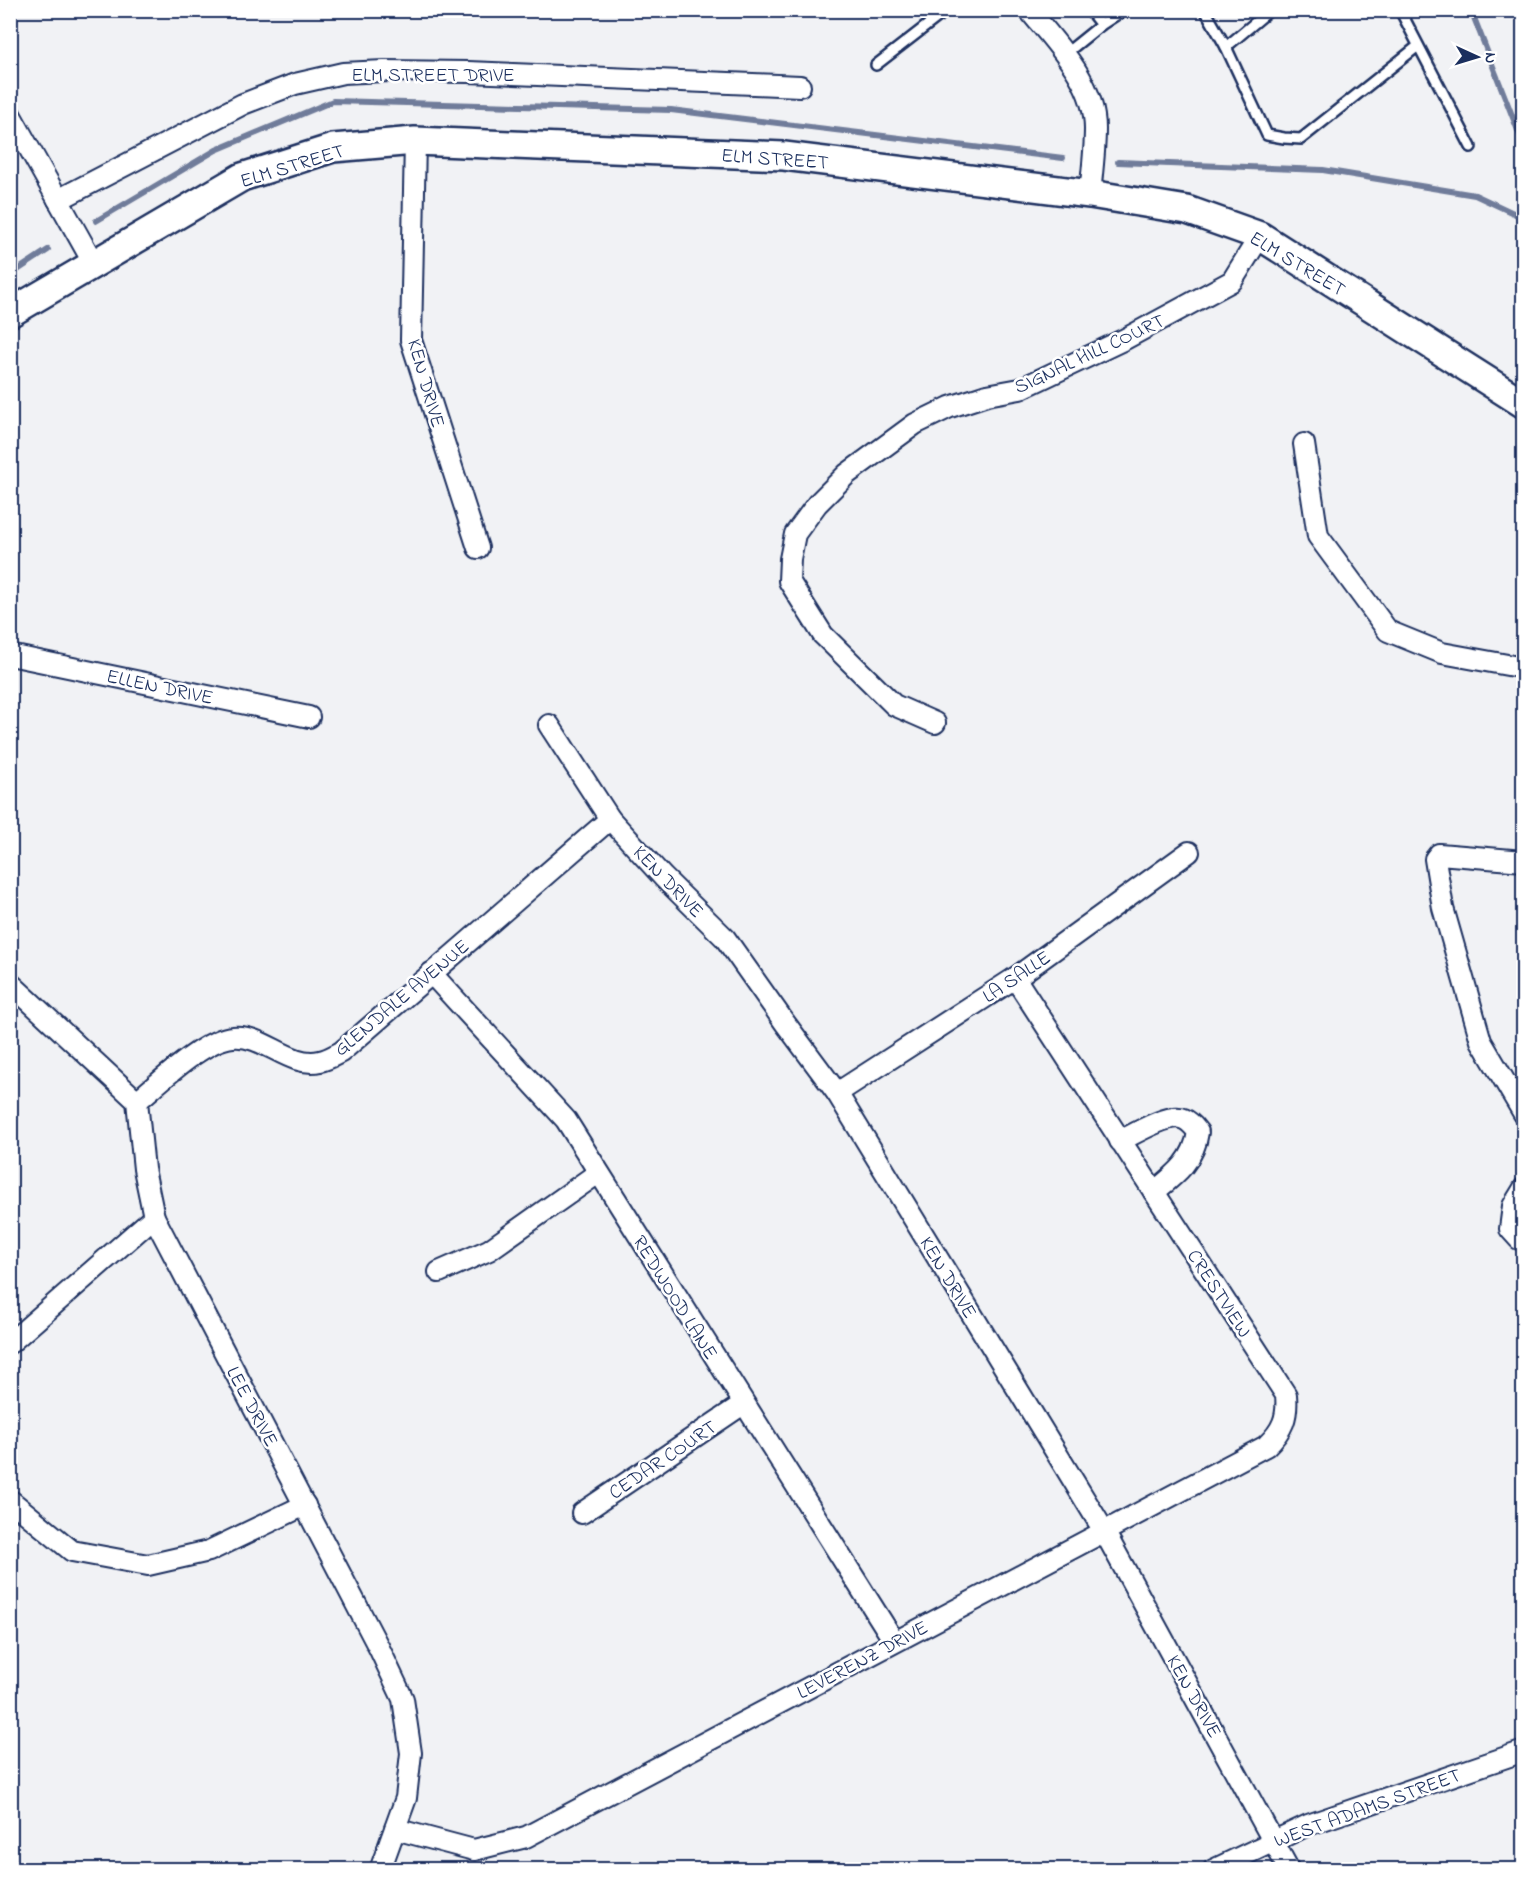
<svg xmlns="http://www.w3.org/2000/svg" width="1534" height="1880" font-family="'Indie Flower',sans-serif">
  <rect width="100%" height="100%" fill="#f1f2f5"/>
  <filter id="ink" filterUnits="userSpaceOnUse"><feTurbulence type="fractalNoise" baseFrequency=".0167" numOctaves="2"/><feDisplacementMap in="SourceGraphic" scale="12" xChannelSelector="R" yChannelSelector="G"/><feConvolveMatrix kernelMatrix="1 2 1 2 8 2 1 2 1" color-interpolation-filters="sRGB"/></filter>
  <g filter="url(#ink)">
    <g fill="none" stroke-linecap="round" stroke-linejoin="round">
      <g stroke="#707c9a" stroke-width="6">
        <polyline points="1471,10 1524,146"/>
        <polyline points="1118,162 1323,170 1475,195 1524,218"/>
        <polyline points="96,221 216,150 333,101 671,110 1063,158"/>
        <polyline points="10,275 48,250"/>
      </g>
      <defs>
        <g id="service">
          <polyline points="1089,10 1101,25"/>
          <polyline points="1205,10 1226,47 1270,10"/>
          <polyline points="1400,10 1471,147"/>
          <polyline points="1226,47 1267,135 1284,138 1301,139 1418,46"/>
          <polyline points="1065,54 1101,25 1124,10"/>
          <polyline points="876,65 947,10"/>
        </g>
        <g id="minor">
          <path d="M1029 10C1057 45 1095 82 1095 129 1095 151 1092 173 1090 194"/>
          <polyline points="10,114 94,264"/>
          <polyline points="415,141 411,340 478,548"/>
          <polyline points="58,200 243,104 295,84 343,73 384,71 468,72 800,86"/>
          <polyline points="1304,444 1318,536 1388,631 1442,653 1524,668"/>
          <polyline points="10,655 309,717"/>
          <polyline points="935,723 894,705 823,635 789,581 790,559 795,534 817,504 847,474 915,424 950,407 987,395 1020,389 1125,339 1232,281 1260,236"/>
          <polyline points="549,725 610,819 663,877 725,938 785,1023 837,1093 1104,1531 1289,1870"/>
          <polyline points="1524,861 1439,854 1435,859 1443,908 1481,1041 1524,1114"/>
          <polyline points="431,973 566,1120 894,1641"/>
          <polyline points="10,983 137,1101 144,1169 154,1217 379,1648 403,1699 411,1753 406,1798 380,1870"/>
          <polyline points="837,1093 1015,978 1189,852"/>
          <path d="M137 1101C159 1083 204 1039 233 1037 264 1034 289 1068 320 1061 327 1060 335 1055 341 1052L610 819"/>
          <path d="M1120 1141C1134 1134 1170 1112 1184 1119 1191 1122 1194 1127 1198 1132 1194 1161 1175 1175 1154 1192"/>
          <polyline points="1524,1188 1513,1206 1510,1229 1519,1239 1524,1239"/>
          <polyline points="439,1272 489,1250 598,1173"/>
          <polyline points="10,1343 154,1217"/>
          <polyline points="10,1500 72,1551 148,1565 209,1551 305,1505"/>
          <polyline points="582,1513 743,1404"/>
          <path d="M395 1829 474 1850 526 1837 1266 1446C1283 1430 1288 1417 1286 1395L1015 978"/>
          <polyline points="1213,1870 1308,1825 1524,1751"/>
        </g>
        <polyline id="secondary" points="10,313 242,177 333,148 415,141 784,156 1090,194 1187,210 1260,236 1524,404"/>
      </defs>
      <use href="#service" stroke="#1b2f5e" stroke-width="14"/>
      <use href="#minor" stroke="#1b2f5e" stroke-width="24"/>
      <use href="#secondary" stroke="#1b2f5e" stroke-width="32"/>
      <use href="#service" stroke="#fff" stroke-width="9"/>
      <use href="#minor" stroke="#fff" stroke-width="20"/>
      <use href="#secondary" stroke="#fff" stroke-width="27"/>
    </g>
  </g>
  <g text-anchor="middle" stroke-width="5" stroke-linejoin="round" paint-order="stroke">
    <g font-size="20" fill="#1b2f5e" stroke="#fff">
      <text x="433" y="81">ELM STREET DRIVE</text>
      <text transform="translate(775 158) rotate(4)" y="7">ELM STREET</text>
      <text transform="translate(292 165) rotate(-17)" y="7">ELM STREET</text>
      <text transform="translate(1298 263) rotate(31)" y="7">ELM STREET</text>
      <text transform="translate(1089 353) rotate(-25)" y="7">SIGNAL HILL COURT</text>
      <text transform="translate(427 383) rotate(74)" y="7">KEN DRIVE</text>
      <text transform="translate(160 686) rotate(12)" y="7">ELLEN DRIVE</text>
      <text transform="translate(669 881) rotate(46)" y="7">KEN DRIVE</text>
      <text transform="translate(1016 976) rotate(-34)" y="7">LA SALLE</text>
      <text transform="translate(401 997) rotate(-40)" y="7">GLENDALE AVENUE</text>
      <text transform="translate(949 1277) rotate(59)" y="7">KEN DRIVE</text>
      <text transform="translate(1220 1293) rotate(57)" y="7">CRESTVIEW</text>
      <text transform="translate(676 1297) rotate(58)" y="7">REDWOOD LANE</text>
      <text transform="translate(253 1406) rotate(62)" y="7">LEE DRIVE</text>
      <text transform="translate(662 1459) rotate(-34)" y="7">CEDAR COURT</text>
      <text transform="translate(862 1659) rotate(-28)" y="7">LEVERENZ DRIVE</text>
      <text transform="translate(1195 1696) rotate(61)" y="7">KEN DRIVE</text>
      <text transform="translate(1367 1807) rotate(-20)" y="7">WEST ADAMS STREET</text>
    </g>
  </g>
  <rect width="1534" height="1880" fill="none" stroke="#fff" stroke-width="36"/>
  <rect x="18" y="18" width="1498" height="1844" fill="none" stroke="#1b2f5e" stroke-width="2" filter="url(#ink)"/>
  <g transform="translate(1477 57) rotate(94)" stroke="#ffffff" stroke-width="4.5" paint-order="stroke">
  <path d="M0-4.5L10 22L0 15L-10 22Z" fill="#1b2f5e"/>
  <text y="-9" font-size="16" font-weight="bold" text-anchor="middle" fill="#1b2f5e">N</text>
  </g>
</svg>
